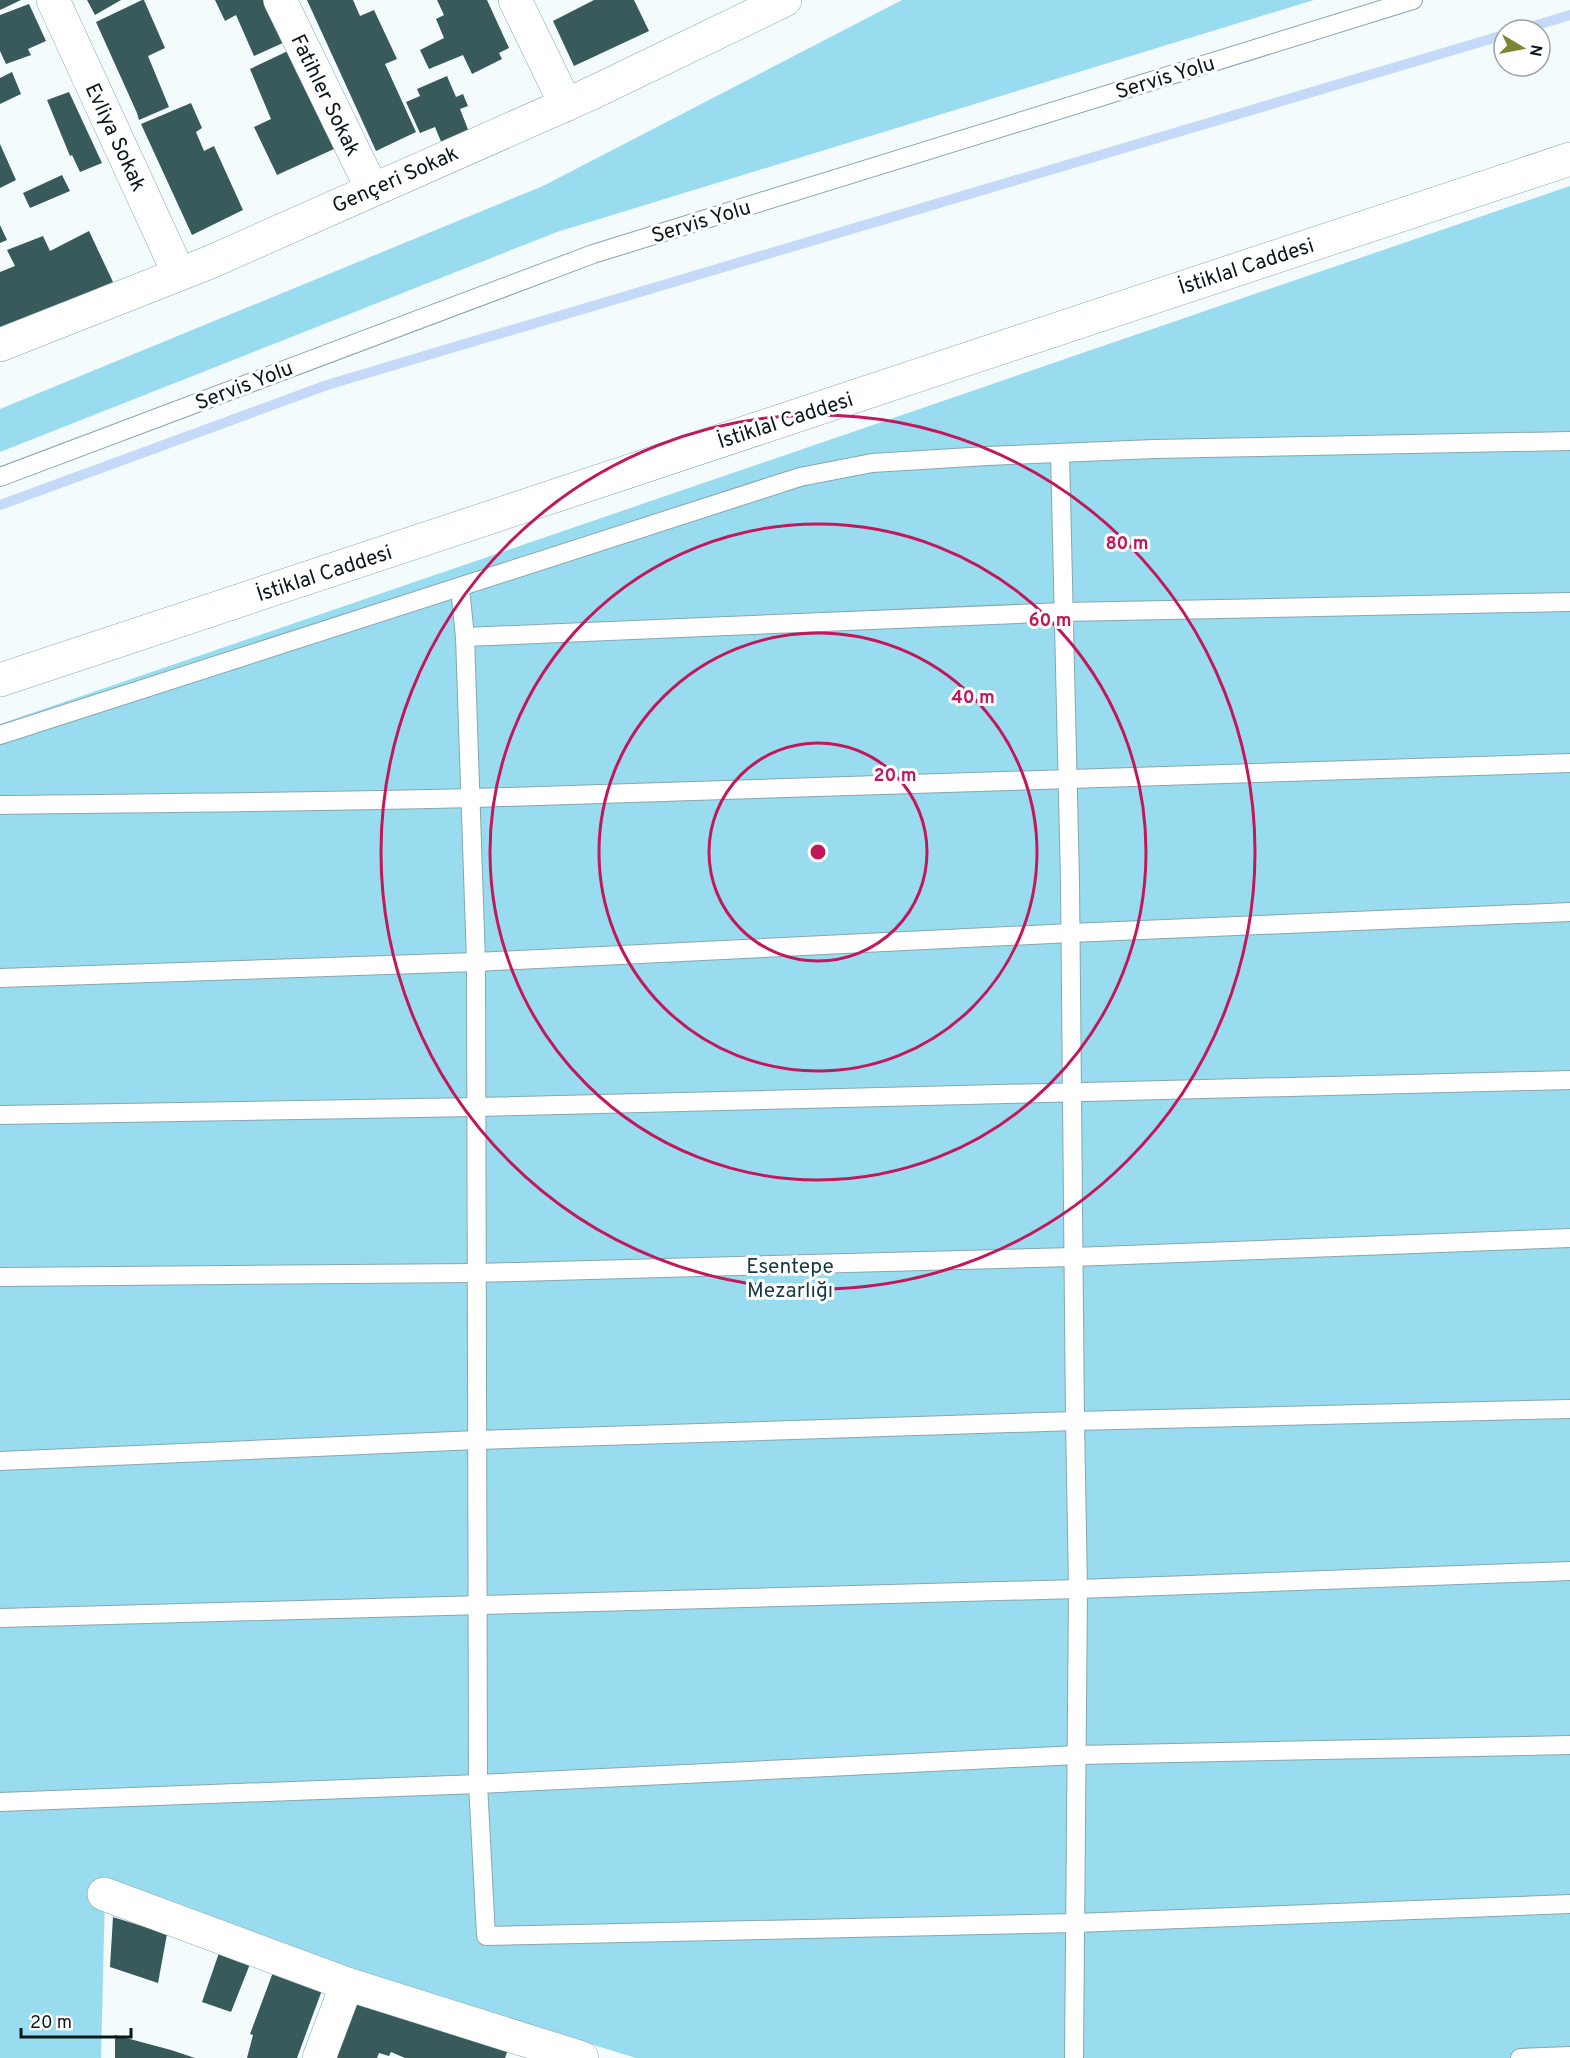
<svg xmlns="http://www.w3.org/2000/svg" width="1570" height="2058" font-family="Overpass,sans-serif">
  <rect width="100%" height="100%" fill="#f4fbfd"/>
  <g fill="#9adcef">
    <polygon points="902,0 1314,0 557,232 0,452 0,409 543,186"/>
    <polygon points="1570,186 1570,2058 636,2058 105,1895 101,2058 0,2058 0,724"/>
  </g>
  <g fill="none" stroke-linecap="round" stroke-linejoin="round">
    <g stroke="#c5daf9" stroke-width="10">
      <polyline points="1521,30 1570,15"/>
      <polyline points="0,505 327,385 1504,35"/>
    </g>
  </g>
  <g fill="#385a5b">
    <polygon points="0,0 21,0 0,10"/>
    <polygon points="87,0 121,0 95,15"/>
    <polygon points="142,0 144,0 165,48 148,56 169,107 139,120 137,113 96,22"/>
    <polygon points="215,0 266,0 285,42 254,56 236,15 225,21"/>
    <polygon points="307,0 353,0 360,16 374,10 397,59 385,64 416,132 376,151"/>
    <polygon points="437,0 487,0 509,48 499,53 502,59 472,74 463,55 429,69 420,50 444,38 436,19 444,15"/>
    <polygon points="594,0 634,0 649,31 574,66 553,21"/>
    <polygon points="29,4 46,41 28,49 31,55 6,64 0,51 0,15"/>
    <polygon points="290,50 334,149 277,175 254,127 271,119 250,69"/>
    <polygon points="12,72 21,94 0,104 0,78"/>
    <polygon points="447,76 456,97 463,94 468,106 460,109 469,132 442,144 435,127 420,133 406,102 420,96 417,89"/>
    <polygon points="69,92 102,163 80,172 72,155 70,156 47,100"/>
    <polygon points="191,103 202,128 196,132 204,151 214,146 243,210 192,235 141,124"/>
    <polygon points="0,144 16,180 0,188"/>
    <polygon points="62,175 70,191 30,208 23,193"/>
    <polygon points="0,225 7,240 0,243"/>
    <polygon points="89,231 113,282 0,329 0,272 15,266 7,250 43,236 50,251"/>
    <polygon points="113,1917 167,1934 158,1983 110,1967"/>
    <polygon points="220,1950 252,1959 231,2012 202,2002"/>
    <polygon points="275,1967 325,1982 297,2058 247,2058 253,2035 250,2034"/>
    <polygon points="355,1991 511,2041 505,2058 405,2058 391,2052 389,2056 379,2053 377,2058 331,2058"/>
    <polygon points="115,2035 171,2050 195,2058 115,2058"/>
  </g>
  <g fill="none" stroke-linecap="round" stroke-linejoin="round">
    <defs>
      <g id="service">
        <polyline points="1060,453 1070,881 1075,1421 1078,1589 1074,2058"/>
        <polyline points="0,477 593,254 1413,0"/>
        <polyline points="460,588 465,637"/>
        <polyline points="1570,602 1063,612 465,637 476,962 478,1784 486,1936 1076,1923 1570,1904"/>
        <polyline points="0,735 800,477 872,463 987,456 1154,449 1570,441"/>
        <path d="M0 805C158 803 316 802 474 798 839 789 1204 774 1570 763"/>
        <polyline points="0,978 476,962 1071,933 1570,912"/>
        <polyline points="0,1115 476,1107 1570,1080"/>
        <polyline points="0,1277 476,1273 1073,1257 1570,1238"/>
        <polyline points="0,1461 477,1440 1075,1421 1570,1409"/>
        <polyline points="0,1618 1078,1589 1570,1571"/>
        <polyline points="0,1802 478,1784 1077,1755 1570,1745"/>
        <polyline points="1520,2058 1570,2056"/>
      </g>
      <g id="minor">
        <polyline points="53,0 179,274"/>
        <polyline points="280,0 372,189"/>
        <polyline points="515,0 566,105"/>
        <polyline points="104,1894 347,1984 582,2058"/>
        <polyline points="319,2058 347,1984"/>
      </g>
      <g id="tertiary">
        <polyline points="0,345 208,263 592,93 785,0"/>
        <polyline points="0,680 1570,159"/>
      </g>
    </defs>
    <use href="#service" stroke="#85a7b1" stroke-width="20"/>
    <use href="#minor" stroke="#85a7b1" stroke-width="34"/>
    <use href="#tertiary" stroke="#85a7b1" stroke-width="34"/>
    <use href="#service" stroke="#fff" stroke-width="18"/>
    <use href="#minor" stroke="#fff" stroke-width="33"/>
    <use href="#tertiary" stroke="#fff" stroke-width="33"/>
  </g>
  <g fill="none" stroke="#c2185b" stroke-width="3">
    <circle cx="818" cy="852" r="109"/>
    <circle cx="818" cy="852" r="219"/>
    <circle cx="818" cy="852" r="328"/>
    <circle cx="818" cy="852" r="437"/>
  </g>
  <g text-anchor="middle" stroke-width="6" stroke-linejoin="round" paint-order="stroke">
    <g font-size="21" fill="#0a171b" stroke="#fff">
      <text transform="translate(1165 77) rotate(-17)" y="7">Servis Yolu</text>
      <text transform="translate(326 95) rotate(64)" y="7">Fatihler Sokak</text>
      <text transform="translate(116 137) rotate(65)" y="7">Evliya Sokak</text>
      <text transform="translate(395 179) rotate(-24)" y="7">Gençeri Sokak</text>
      <text transform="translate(701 221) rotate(-17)" y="7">Servis Yolu</text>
      <text transform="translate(1246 266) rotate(-18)" y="7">İstiklal Caddesi</text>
      <text transform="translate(244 385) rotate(-21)" y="7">Servis Yolu</text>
      <text transform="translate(785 420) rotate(-18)" y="7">İstiklal Caddesi</text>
      <text transform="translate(324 573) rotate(-18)" y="7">İstiklal Caddesi</text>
    </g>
    <g font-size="21" fill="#163a43" stroke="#fff">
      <text x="790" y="1273">Esentepe<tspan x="790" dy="24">Mezarlığı</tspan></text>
    </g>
  </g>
  <circle cx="818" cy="852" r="9" fill="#c2185b" stroke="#fff" stroke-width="3"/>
  <g font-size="18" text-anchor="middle" font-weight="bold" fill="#c2185b" stroke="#fff" stroke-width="6" stroke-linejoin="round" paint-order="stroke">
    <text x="1127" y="549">80 m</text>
    <text x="1050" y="626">60 m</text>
    <text x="973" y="703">40 m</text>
    <text x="895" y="781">20 m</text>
  </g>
  <g transform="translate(1522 48) rotate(100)"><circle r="28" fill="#ffffff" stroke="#9da2a4" stroke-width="1.5"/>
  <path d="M0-4.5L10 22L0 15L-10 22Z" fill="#7c8532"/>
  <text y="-9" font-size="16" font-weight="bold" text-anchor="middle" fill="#0a171b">N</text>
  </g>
  <path d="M21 2028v9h110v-9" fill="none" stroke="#0a171b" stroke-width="3"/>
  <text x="30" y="2028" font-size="18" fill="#0a171b" stroke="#ffffff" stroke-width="4.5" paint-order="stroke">20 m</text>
</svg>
